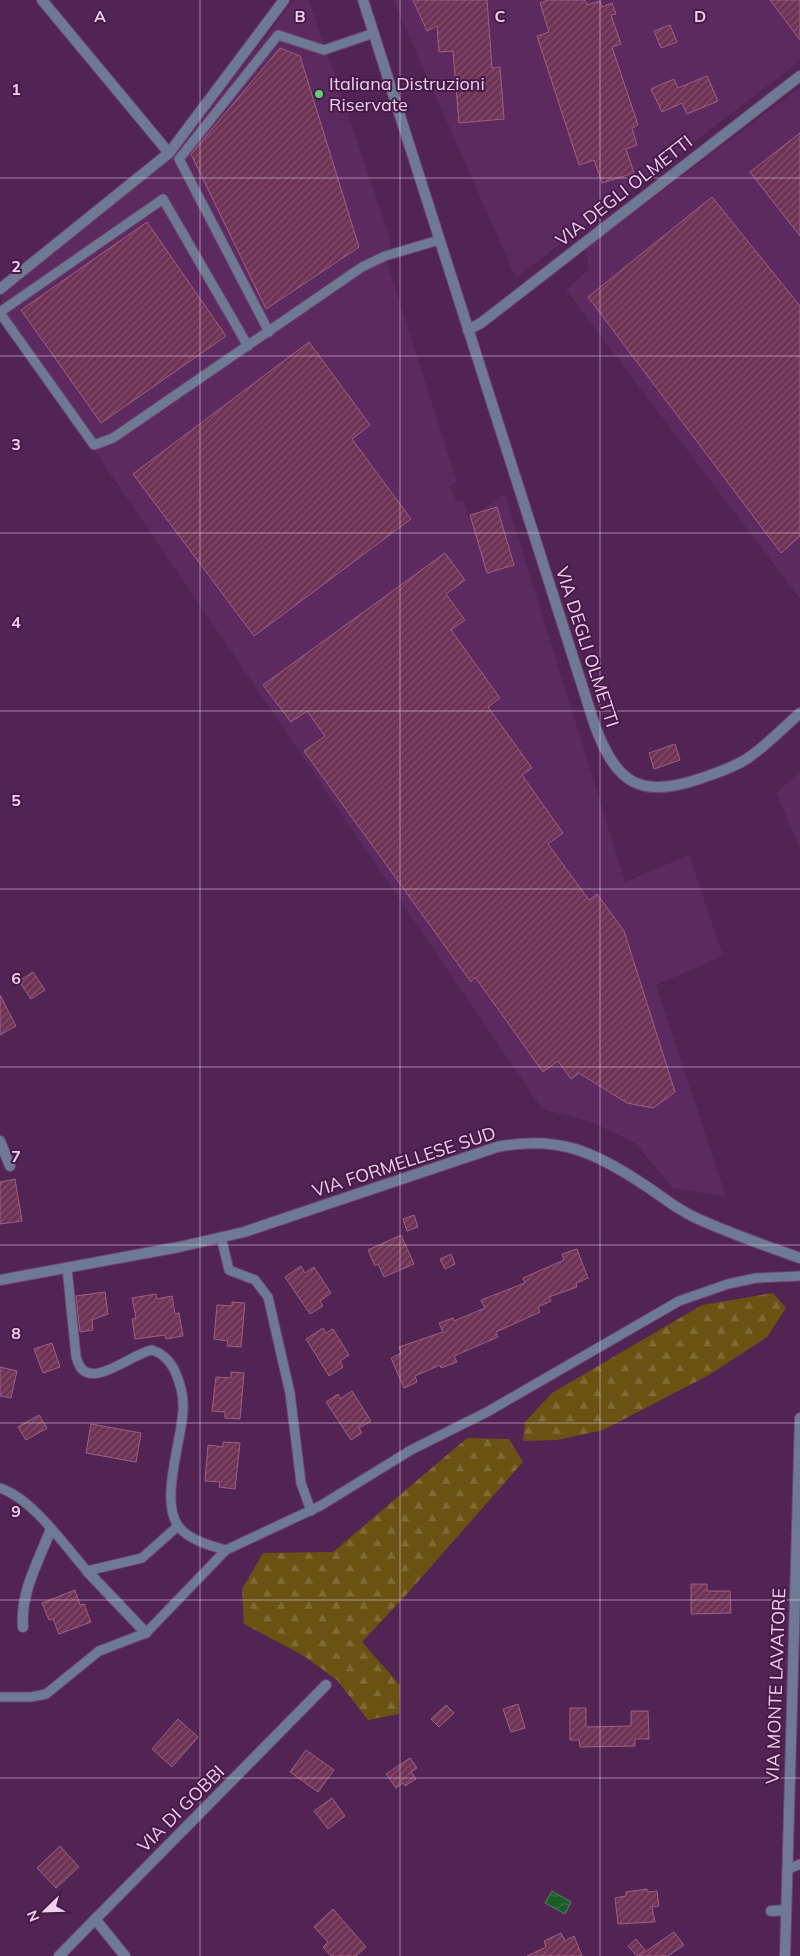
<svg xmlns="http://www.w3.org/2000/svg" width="800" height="1956" font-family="Mulish,sans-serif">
  <defs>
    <pattern id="forest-firs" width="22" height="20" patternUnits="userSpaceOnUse" patternTransform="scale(1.25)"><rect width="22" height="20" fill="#6a5212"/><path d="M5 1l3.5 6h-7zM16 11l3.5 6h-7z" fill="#806a35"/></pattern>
    <pattern id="water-waves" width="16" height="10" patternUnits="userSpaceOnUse" patternTransform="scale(1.25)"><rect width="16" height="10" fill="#185d24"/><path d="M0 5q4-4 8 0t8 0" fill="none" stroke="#3a7344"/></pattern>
    <pattern id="building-hatch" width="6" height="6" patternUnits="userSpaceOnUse" patternTransform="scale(1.25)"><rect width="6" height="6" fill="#6e3255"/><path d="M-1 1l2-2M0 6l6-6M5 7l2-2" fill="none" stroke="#834f6e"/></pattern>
  </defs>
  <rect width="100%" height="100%" fill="#512453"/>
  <g fill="#5d2a5f">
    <polygon points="294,0 309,0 391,241 387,262 457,482 449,486 457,502 463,500 470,520 502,495 505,495 625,882 689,855 723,956 656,985 726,1197 673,1188 635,1143 589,1121 542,1109 0,311 3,294 167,163"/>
    <polygon points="393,0 800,0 800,61 516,278"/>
    <polygon points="800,87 800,599 566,290 589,269 586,249"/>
    <polygon points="800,772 800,848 776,793"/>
  </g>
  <g fill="url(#forest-firs)">
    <polygon points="773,1293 786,1308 767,1337 709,1375 603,1430 557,1440 523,1441 525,1422 552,1393 702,1305"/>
    <polygon points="467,1438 509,1439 523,1462 406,1595 362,1642 400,1685 399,1714 368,1720 337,1680 304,1656 244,1624 242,1589 263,1553 333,1552"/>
  </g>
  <polygon fill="url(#water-waves)" stroke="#588060" points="552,1891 571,1902 565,1914 545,1903"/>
  <g fill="url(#building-hatch)" stroke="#a05f84">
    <polygon points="413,0 487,0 492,68 500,67 504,119 459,123 453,51 439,52 437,26 427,31"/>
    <polygon points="548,0 585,0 587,5 600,1 602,7 612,3 616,14 611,15 621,44 612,47 638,125 632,128 637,145 626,149 634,173 602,183 594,160 579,165 537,36 549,32 540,3"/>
    <polygon points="770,0 800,0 800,40"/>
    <polygon points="670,25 677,42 661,48 654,31"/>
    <polygon points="280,48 300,56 359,247 266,309 191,154"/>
    <polygon points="707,76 718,101 687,114 682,103 662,112 651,89 674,79 678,88"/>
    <polygon points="800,133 800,236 750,172"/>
    <polygon points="712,197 800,306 800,536 781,553 588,297"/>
    <polygon points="147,222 226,336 101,423 21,310"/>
    <polygon points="309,342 370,425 352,439 411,519 254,636 133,474"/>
    <polygon points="497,507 514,565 487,573 470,515"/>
    <polygon points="445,553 465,580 446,594 465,620 451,630 500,698 488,707 532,768 522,775 563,833 548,844 589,900 597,894 624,931 675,1092 653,1108 627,1103 579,1073 571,1079 558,1061 543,1072 475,977 471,982 304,751 325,736 307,711 291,722 263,685"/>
    <polygon points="675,744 680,760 654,769 649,753"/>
    <polygon points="33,972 45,990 31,999 19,981"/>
    <polygon points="0,995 16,1026 0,1035"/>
    <polygon points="15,1179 22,1221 0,1224 0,1182"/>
    <polygon points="414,1215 418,1227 407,1231 403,1219"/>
    <polygon points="401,1235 414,1264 384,1277 378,1264 375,1266 368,1250"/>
    <polygon points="577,1249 588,1278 576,1283 577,1287 549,1297 551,1301 538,1307 540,1312 496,1332 498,1337 454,1356 457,1362 441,1368 440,1365 415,1376 417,1382 404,1388 391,1358 401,1353 399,1347 443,1332 439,1323 453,1318 454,1321 485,1308 481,1300 525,1283 523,1278 564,1260 562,1254"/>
    <polygon points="451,1254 455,1264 445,1269 440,1259"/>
    <polygon points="301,1266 305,1273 314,1267 331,1293 320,1301 323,1306 310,1314 285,1277"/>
    <polygon points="105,1292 108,1314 92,1320 93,1330 80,1332 76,1296"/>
    <polygon points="156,1294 157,1299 172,1296 175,1314 179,1313 183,1336 166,1339 165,1335 135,1339 132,1319 136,1318 132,1298"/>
    <polygon points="232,1302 245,1303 241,1347 227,1346 228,1341 214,1339 217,1305 232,1306"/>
    <polygon points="323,1328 326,1333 333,1329 349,1355 340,1361 343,1367 329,1376 306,1339"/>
    <polygon points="52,1343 60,1367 43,1373 34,1349"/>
    <polygon points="0,1367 17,1371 11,1398 0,1396"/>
    <polygon points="231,1372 244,1373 240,1419 225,1418 225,1412 212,1411 216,1377 231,1378"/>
    <polygon points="352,1391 371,1421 359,1428 362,1433 351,1440 326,1402 338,1394 340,1399"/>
    <polygon points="39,1415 47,1428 26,1440 18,1427"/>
    <polygon points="91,1424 141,1433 136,1462 86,1453"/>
    <polygon points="223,1442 240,1443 235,1489 219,1487 220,1482 205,1481 208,1445 223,1447"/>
    <polygon points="691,1584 707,1584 707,1591 730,1591 731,1613 691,1614"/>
    <polygon points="75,1590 80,1605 84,1604 91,1622 59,1634 53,1619 49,1620 42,1603"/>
    <polygon points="518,1704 525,1728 511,1732 503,1709"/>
    <polygon points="446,1705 454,1713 439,1727 431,1719"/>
    <polygon points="570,1708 586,1708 586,1727 631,1726 631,1711 648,1711 649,1739 635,1739 635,1746 580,1747 579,1740 570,1740"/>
    <polygon points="178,1719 198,1737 172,1767 152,1749"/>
    <polygon points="306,1750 334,1770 318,1792 290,1772"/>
    <polygon points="410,1758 417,1768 411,1772 416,1779 405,1786 403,1783 396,1788 386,1774"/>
    <polygon points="332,1798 345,1816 328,1829 314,1811"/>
    <polygon points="60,1846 79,1867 56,1888 37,1868"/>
    <polygon points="647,1889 647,1892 657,1891 659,1906 652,1907 655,1922 618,1924 615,1898 626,1896 626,1892"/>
    <polygon points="333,1909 366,1947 356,1956 331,1956 323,1947 328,1942 314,1927"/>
    <polygon points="674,1932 684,1945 668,1956 639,1956"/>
    <polygon points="561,1933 565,1941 574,1936 582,1956 527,1956 546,1947 544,1941"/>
    <polygon points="636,1939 645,1950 637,1956 628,1946"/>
  </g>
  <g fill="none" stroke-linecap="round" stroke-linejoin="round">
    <defs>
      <g id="service">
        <polyline points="0,312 163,199 248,346"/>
        <polyline points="0,313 94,445 113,438 362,267 385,256 439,240"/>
        <polyline points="269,332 179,159 278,35 324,50 374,33"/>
        <polyline points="221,1237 229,1270 255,1280 268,1297 290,1393 301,1483 311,1511"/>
        <path d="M67 1268 76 1356C85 1397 129 1354 152 1350 162 1353 169 1360 174 1369 180 1382 184 1396 183 1410 182 1440 159 1502 179 1527 189 1540 211 1546 226 1550"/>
        <path d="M0 1488C33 1499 64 1545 87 1571L142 1558 178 1526"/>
        <polyline points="0,1697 31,1697 46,1694 99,1651 146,1633 226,1550 320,1506 411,1450 487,1412 679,1301 728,1284 756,1278 800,1276"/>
        <polyline points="787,1870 800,1864"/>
      </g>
      <g id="minor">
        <polyline points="42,0 169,153"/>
        <path d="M363 0 595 726C616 783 640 799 699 779 716 773 733 768 748 758 767 745 783 728 800 713"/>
        <polyline points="0,289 169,153 284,0"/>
        <polyline points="468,330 481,323 800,76"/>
        <polyline points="0,1141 10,1166"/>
        <polyline points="87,1571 146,1633"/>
        <path d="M23 1627C20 1593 39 1560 51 1529"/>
        <polyline points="771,1911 786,1910"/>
        <polyline points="95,1919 125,1956"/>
        <polyline points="59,1956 326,1685"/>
        <polyline points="785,1956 800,1418"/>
      </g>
      <path id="tertiary" d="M0 1280 179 1247 244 1232 497 1147C557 1135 593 1151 643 1184 660 1195 675 1208 694 1217 728 1233 764 1245 800 1258"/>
    </defs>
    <use href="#service" stroke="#6d436f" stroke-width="11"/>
    <use href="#minor" stroke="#6d436f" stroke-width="12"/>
    <use href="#tertiary" stroke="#6d436f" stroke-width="12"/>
    <use href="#service" stroke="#6e7994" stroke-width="9"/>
    <use href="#minor" stroke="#6e7994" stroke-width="10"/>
    <use href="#tertiary" stroke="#6e7994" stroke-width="10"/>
  </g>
  <path fill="none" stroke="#edd1ed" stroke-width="1" stroke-opacity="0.55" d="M200 0V1956M400 0V1956M600 0V1956M0 178H800M0 356H800M0 533H800M0 711H800M0 889H800M0 1067H800M0 1245H800M0 1423H800M0 1600H800M0 1778H800"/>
  <circle fill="#5dd56c" stroke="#461948" stroke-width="2" cx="319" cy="94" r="5"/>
  <g text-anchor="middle" stroke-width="4" stroke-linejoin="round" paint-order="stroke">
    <g font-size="18" fill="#edd1ed" stroke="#461948" text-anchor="start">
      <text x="329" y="90">Italiana Distruzioni<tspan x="329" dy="21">Riservate</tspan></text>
    </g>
    <g font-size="18" fill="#edd1ed" stroke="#461948">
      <text transform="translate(624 191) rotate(-38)" y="6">VIA DEGLI OLMETTI</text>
      <text transform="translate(587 647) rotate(72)" y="6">VIA DEGLI OLMETTI</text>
      <text transform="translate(404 1162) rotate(-18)" y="6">VIA FORMELLESE SUD</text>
      <text transform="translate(776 1686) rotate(-88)" y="6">VIA MONTE LAVATORE</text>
      <text transform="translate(181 1809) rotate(-45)" y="6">VIA DI GOBBI</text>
    </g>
  </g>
  <g font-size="16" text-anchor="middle" font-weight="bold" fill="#edd1ed" stroke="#461948" stroke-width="4" stroke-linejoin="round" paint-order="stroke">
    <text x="100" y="22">A</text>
    <text x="300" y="22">B</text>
    <text x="500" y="22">C</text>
    <text x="700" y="22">D</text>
    <text x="16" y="95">1</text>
    <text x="16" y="272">2</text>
    <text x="16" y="450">3</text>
    <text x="16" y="628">4</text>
    <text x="16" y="806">5</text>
    <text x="16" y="984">6</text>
    <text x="16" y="1162">7</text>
    <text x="16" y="1339">8</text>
    <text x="16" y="1517">9</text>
  </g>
  <g transform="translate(45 1911) rotate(247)" stroke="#461948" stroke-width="4" paint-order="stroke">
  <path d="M0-4L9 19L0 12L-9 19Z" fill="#edd1ed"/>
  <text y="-8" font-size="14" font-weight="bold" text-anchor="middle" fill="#edd1ed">N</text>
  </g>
</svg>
